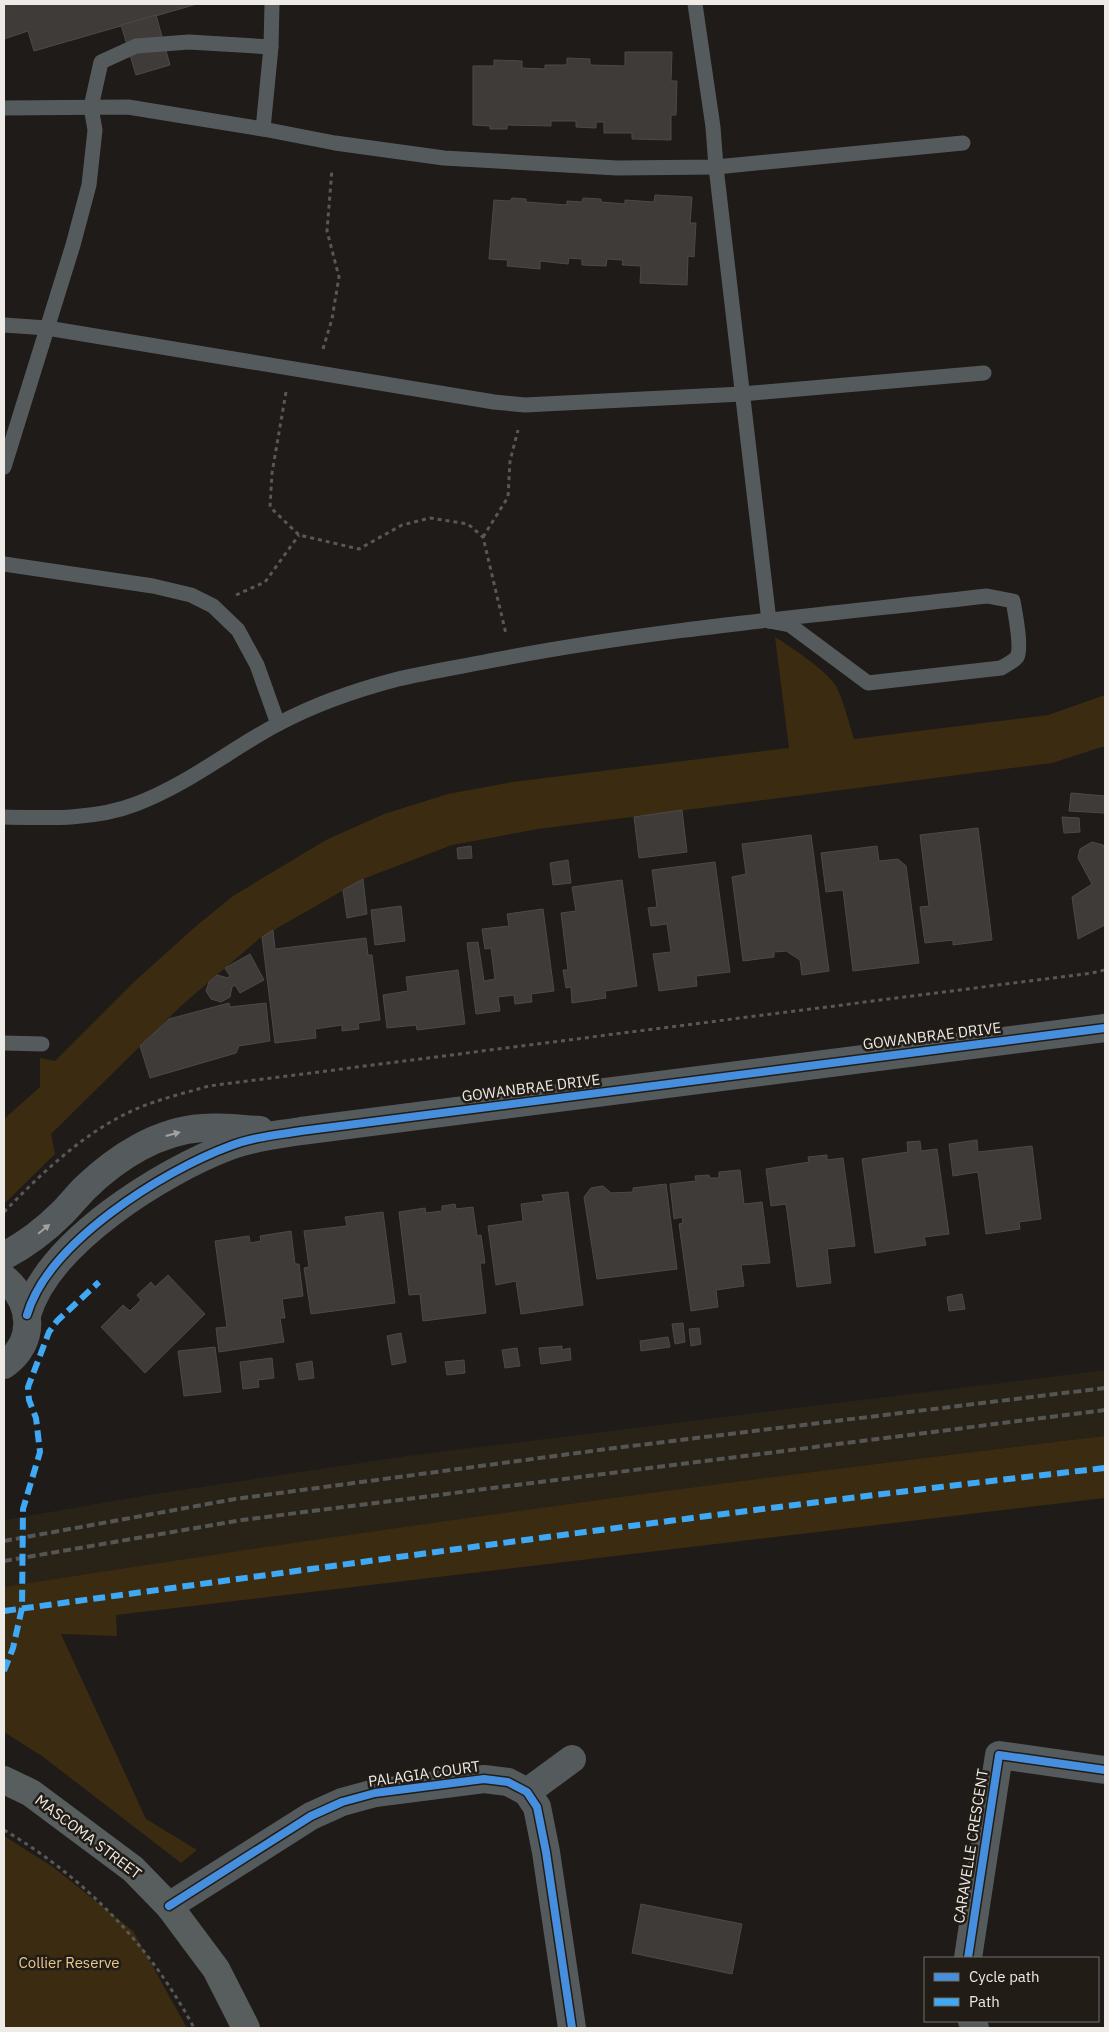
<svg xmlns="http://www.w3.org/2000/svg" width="1109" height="2032" font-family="'IBM Plex Sans',sans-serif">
  <rect width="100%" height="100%" fill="#1e1b18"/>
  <polygon fill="#292217" points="1105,1370 1105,1436 875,1464 412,1527 4,1587 4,1520 148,1495 406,1456"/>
  <g fill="#3b2c11">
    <path d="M775 637C791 647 827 671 836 686 843 699 849 724 854 739L1048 715 1105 695V746L1052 763 538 829 452 845 363 879 260 938 182 1005 51 1134 55 1154 4 1204V1119L40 1087V1058L55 1061 135 981 195 927 233 896 326 840 384 814 448 794 512 782 789 748Z"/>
    <path d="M1105 1436V1498L116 1615 117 1636 61 1634 146 1819 197 1850 181 1863 42 1756 4 1732V1587C370 1529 737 1480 1105 1436Z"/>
    <polygon points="4,1836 53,1867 133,1931 187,2028 4,2028"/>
  </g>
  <g fill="#3e3b39" stroke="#4c4a47">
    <polygon points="4,4 197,4 34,51 28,31 4,39"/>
    <polygon points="156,15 170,65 136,75 121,25"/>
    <polygon points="625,52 672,52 671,81 677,81 676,115 671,115 671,140 632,139 632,133 604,133 604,122 596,122 596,128 576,127 576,121 551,121 551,126 507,125 507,129 490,129 490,126 473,125 473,66 494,66 494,60 522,61 522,68 545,69 545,65 567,65 567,58 590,59 590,65 625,66"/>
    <polygon points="655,195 692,197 690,223 696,223 694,257 688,256 687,285 640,283 641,266 622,265 623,260 607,259 606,266 582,265 582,259 569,258 568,264 540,261 540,269 507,266 508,260 489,259 494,200 510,201 512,198 526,199 526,202 567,205 567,201 582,202 583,198 601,199 601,202 625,204 625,200 654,202"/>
    <polygon points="1071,793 1105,796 1105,813 1069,811"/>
    <polygon points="682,810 687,852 639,858 634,817"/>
    <polygon points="1062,817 1079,818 1080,832 1064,833"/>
    <polygon points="978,828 992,940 953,945 953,940 925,943 920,907 929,906 920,835"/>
    <polygon points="811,835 829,971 802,975 800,960 786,951 774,952 774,957 743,961 732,877 746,874 742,844"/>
    <polygon points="1092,842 1103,845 1105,850 1105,925 1078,939 1072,897 1092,884 1078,858 1080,849"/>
    <polygon points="471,846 472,858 458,859 457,848"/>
    <polygon points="877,846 879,861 898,859 906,866 919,963 853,971 843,890 826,892 821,853"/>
    <polygon points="568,860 571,883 553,885 550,863"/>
    <polygon points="715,862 730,972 696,976 697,986 659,991 653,954 671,952 667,924 651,926 648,908 657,907 652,870"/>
    <polygon points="363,879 367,914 347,918 343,890"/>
    <polygon points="622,880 637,986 605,991 606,998 572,1003 571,987 566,988 563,970 568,970 561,913 576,911 572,887"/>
    <polygon points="401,906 405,941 375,945 371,910"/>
    <polygon points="543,909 554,991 531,994 532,1002 515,1004 514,995 498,997 500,1011 476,1014 467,943 478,942 484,981 495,979 491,948 485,949 482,929 509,926 507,914"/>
    <polygon points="273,930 275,949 366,938 368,955 372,955 380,1020 358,1023 359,1029 342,1031 342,1025 315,1029 316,1038 275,1043 262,937"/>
    <polygon points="250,954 264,980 240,993 235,985 232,987 230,997 221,1002 211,999 206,991 209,982 217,975 228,978 230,976 225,968"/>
    <polygon points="458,970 465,1024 417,1030 416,1025 387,1028 383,995 408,991 406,977"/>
    <polygon points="229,1003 230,1007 266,1003 270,1041 239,1046 236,1053 150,1078 140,1046 169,1019"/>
    <polygon points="977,1140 978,1152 1032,1146 1041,1219 1019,1222 1020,1229 986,1234 978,1172 953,1176 949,1144"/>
    <polygon points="920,1141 921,1151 937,1149 949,1234 924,1237 926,1245 875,1253 862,1159 908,1152 907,1142"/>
    <polygon points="827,1155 827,1160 843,1158 855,1246 827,1249 831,1283 797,1287 786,1204 771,1206 766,1169 809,1162 808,1157"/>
    <polygon points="740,1170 744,1204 762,1202 770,1263 741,1265 744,1286 716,1290 718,1307 691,1311 679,1224 683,1223 682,1217 674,1219 670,1184 696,1181 695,1176 709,1175 710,1178 719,1178 719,1172"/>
    <polygon points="666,1184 677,1269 597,1279 584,1197 591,1188 603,1186 611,1193 633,1192 633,1188"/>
    <polygon points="568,1192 583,1305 521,1314 516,1281 496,1285 488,1226 523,1221 521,1204 544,1201 542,1195"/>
    <polygon points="455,1204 456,1209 473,1207 477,1236 481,1235 485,1263 480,1263 486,1313 423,1321 420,1294 409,1295 399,1212 425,1208 426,1213 442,1211 442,1206"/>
    <polygon points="383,1212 395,1303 311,1314 304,1268 309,1267 304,1231 347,1226 345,1217"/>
    <polygon points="291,1231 295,1264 299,1264 303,1296 282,1299 285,1318 280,1318 284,1342 219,1352 216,1328 227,1327 215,1241 249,1236 250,1243 261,1241 260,1236"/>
    <polygon points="168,1275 205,1314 145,1373 101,1327 123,1305 130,1311 141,1300 137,1295 151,1282 155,1287"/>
    <polygon points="962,1294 965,1309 949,1311 947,1297"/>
    <polygon points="683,1323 685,1342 675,1344 672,1324"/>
    <polygon points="699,1328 701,1344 691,1346 689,1329"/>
    <polygon points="401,1333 406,1362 392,1365 387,1336"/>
    <polygon points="668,1337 670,1347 641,1351 640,1341"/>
    <polygon points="562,1346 562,1350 570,1348 571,1360 541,1364 539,1348"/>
    <polygon points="215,1347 221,1392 184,1396 178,1351"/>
    <polygon points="517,1348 520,1366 505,1368 502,1350"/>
    <polygon points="272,1358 274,1378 258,1380 259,1387 243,1389 240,1362"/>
    <polygon points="464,1360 465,1373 447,1375 445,1362"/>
    <polygon points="312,1361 314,1378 299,1380 296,1364"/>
    <polygon points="641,1904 742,1924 732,1974 632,1953"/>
  </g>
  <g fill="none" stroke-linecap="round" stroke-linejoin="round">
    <g stroke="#575858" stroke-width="3" stroke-dasharray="4 4" stroke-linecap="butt">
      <polyline points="323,349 332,319 339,277 327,231 332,169"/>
      <polyline points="286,392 272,473 270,507 299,535 359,549 402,525 430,518 468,524 483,537 506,634"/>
      <polyline points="483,537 508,497 510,461 518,430"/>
      <polyline points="236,595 265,582 299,535"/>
      <path d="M4 1212C43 1172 84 1132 136 1109 159 1099 185 1093 209 1086L1092 973 1105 970"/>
      <path d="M4 1830C84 1877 150 1945 194 2028"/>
    </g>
    <g stroke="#555b5c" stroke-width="15">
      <polyline points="695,4 713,127 716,167 769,621"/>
      <polyline points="4,108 128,107 263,129 335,143 444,158 617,168 716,167 963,143"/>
      <polyline points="263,129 271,47 272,4"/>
      <polyline points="4,325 47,328 494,402 525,405 742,394 984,373"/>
      <polyline points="4,467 73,245 89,185 95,130 91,107 101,62 136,46 189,42 271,47"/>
      <polyline points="4,564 153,586 191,595 213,606 238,630 257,665 278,724"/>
      <path d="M4 817C47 818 95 820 136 804 187 785 231 749 278 724 317 703 356 690 398 679 428 672 459 667 489 661 653 629 821 615 987 596L1013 601C1015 612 1022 648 1017 657 1013 662 1006 665 1001 668L868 683 790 625 769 621"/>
      <polyline points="4,1043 42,1044"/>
    </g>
    <g stroke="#555b5c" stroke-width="28">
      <path d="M4 1256C25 1245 45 1230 62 1213 70 1205 77 1196 85 1188 117 1157 158 1131 202 1128 221 1126 241 1129 260 1130"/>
      <path d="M4 1278C33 1302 37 1342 4 1365"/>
      <path d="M27 1315C48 1242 163 1171 230 1146 253 1137 277 1135 301 1131L1105 1028"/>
      <polyline points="527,1792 572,1759"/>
      <polyline points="169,1906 311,1816 342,1802 375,1793 484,1779 508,1782 527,1792 537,1807 546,1852 572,2028"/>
      <polyline points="968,1958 999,1755 1105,1770"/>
      <polyline points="972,2021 975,2028"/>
    </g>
    <polyline stroke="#585d5e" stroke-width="28" points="4,1780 31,1793 133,1869 169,1906 216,1969 246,2028"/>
    <g stroke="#555554" stroke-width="4" stroke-dasharray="8 4" stroke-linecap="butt">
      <polyline points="4,1541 235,1499 607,1449 1105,1388"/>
      <polyline points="4,1561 242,1520 1105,1410"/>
    </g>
    <g stroke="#3fa9f5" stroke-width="6" stroke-dasharray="12 6" stroke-linecap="butt">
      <path d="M4 1611C371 1561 737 1509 1105 1468"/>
      <polyline points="4,1671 13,1648 22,1608 23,1509 40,1452 36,1418 29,1400 28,1387 49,1332 57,1321 99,1282"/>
    </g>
    <defs>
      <g id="cycleway">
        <path d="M27 1315C48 1242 163 1171 230 1146 253 1137 277 1135 301 1131L1105 1028"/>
        <polyline points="169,1906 311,1816 342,1802 375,1793 484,1779 508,1782 527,1792 537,1807 546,1852 572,2028"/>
        <polyline points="968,1958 999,1755 1105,1770"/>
      </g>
    </defs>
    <use href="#cycleway" stroke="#211c15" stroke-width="11"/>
    <use href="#cycleway" stroke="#468fdf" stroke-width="8"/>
  </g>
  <defs><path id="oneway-solid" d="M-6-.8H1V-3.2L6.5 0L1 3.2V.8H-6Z" transform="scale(1.25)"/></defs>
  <g fill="#a2a2a1">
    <use href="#oneway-solid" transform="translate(173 1134) rotate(-15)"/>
    <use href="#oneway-solid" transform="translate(44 1229) rotate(-39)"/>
  </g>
  <g text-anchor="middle" stroke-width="5" stroke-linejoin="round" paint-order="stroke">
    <g font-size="15" fill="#eeeae6" stroke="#211c15">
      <text transform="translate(932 1036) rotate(-7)" y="5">GOWANBRAE DRIVE</text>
      <text transform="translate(531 1088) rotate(-7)" y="5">GOWANBRAE DRIVE</text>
      <text transform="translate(424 1774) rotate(-8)" y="5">PALAGIA COURT</text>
      <text transform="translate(88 1837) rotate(37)" y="5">MASCOMA STREET</text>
      <text transform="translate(971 1846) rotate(-81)" y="5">CARAVELLE CRESCENT</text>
    </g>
    <g font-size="15" fill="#e9c68d" stroke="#211c15">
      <text x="69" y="1968">Collier Reserve</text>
    </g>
  </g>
  <rect width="1109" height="2032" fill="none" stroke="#eeeae6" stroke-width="10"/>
  <rect x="924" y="1957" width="175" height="65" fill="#211c15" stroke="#736e69"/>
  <rect x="934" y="1973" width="25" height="8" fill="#468fdf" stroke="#736e69"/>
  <text x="969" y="1982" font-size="15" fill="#eeeae6">Cycle path</text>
  <rect x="934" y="1998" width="25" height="8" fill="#3fa9f5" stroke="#736e69"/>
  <text x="969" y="2007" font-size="15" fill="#eeeae6">Path</text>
</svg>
